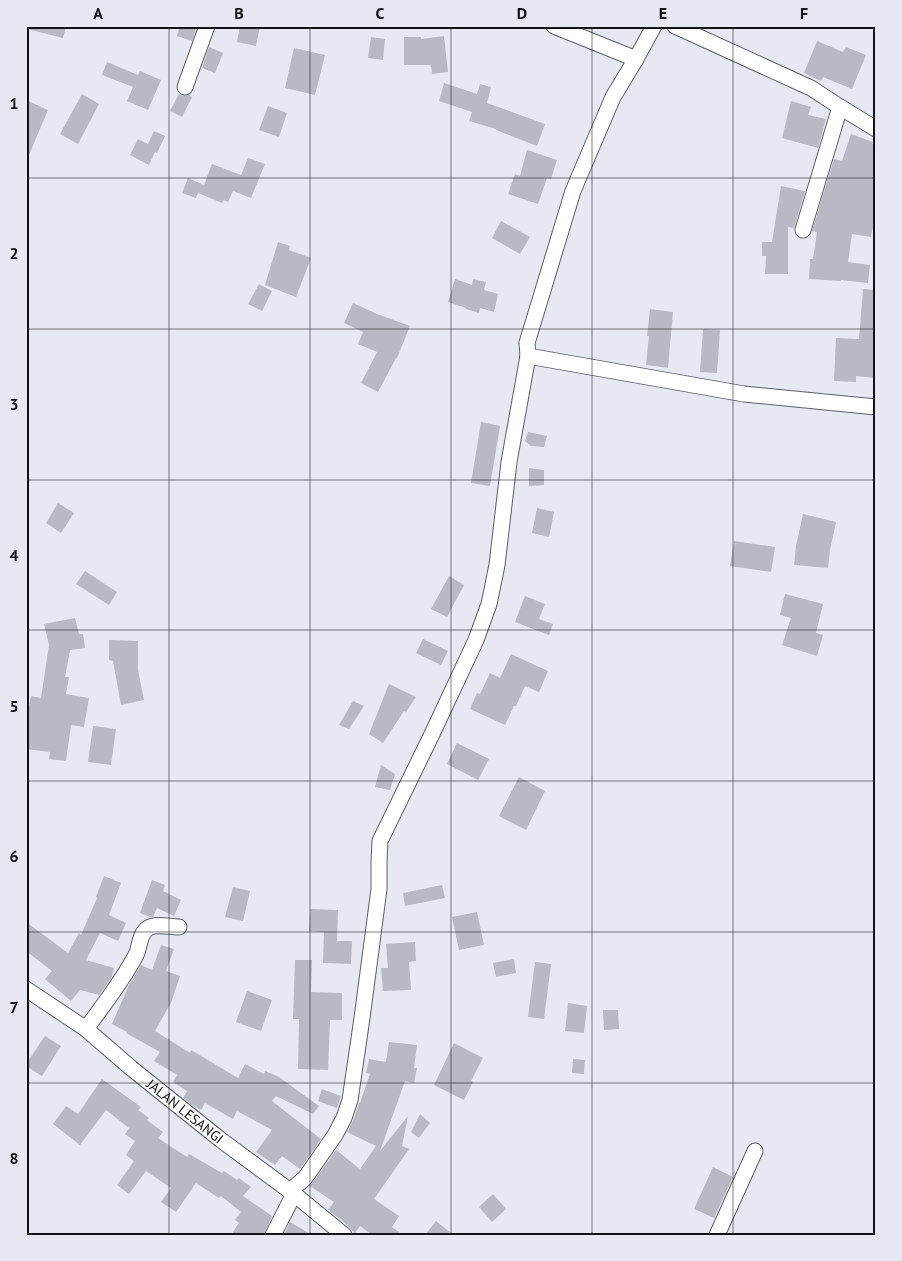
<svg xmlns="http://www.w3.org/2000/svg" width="902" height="1261" font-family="'PT Sans',sans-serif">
  <rect width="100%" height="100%" fill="#e6e8f2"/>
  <g fill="#b7b9c3">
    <polygon points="31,26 66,26 63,38 31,30"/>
    <polygon points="180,26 197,26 192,41 177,36"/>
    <polygon points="240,26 260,26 256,46 237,42"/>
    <polygon points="444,36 448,72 432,74 431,65 404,65 404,37 421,37 421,39"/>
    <polygon points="371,37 385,39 383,60 368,58"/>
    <polygon points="817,41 843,52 846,47 866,55 852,89 823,77 821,81 804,73"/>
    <polygon points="209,47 223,53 215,73 202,68"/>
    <polygon points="294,48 325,55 315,95 285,88"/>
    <polygon points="107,62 138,75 140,71 161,80 148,110 127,101 133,87 102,75"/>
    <polygon points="444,83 477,94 480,84 491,87 487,103 545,124 537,146 496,130 496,129 469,121 472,112 439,101"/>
    <polygon points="82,94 99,104 78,144 60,134"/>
    <polygon points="179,94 182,96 189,95 192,97 182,117 170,111"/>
    <polygon points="26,100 48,110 26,162"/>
    <polygon points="791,101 811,107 808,115 826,119 818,148 782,138"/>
    <polygon points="268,106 287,113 279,137 259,130"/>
    <polygon points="154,131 165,136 157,153 155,152 149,165 130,155 138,139 148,144"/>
    <polygon points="851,134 873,142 872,144 876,145 876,210 871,237 852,234 848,262 870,265 868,283 841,280 841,281 809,279 810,259 813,259 817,232 812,231 834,159 842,161"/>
    <polygon points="527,150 557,160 551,179 547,178 538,204 508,194 515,174 520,176"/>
    <polygon points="248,158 265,164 251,198 233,191 228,202 223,200 222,203 198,193 196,198 182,193 188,178 204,185 212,164 241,175"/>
    <polygon points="781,186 805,191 794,228 788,227 788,274 765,274 766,256 762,256 762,242 772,242"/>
    <polygon points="501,221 530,237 520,254 492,238"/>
    <polygon points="278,242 290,246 289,250 311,258 296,297 265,285"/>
    <polygon points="455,279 472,285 473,279 486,282 484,290 498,294 494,312 480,308 479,313 466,309 466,308 448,302"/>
    <polygon points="259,284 272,291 262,311 248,304"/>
    <polygon points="863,289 876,290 876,378 856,376 856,382 834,381 836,338 859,339"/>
    <polygon points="353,303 377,314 410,326 397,358 396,358 378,392 361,383 377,352 358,344 363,332 344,323"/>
    <polygon points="650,309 673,312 668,368 646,365 649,336 647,336"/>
    <polygon points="703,329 720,330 717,373 700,372"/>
    <polygon points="481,422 500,426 490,486 471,483"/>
    <polygon points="528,432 547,436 544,447 531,446 525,441"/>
    <polygon points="529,468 544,470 544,485 529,486"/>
    <polygon points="58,503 74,513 61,533 46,523"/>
    <polygon points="537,508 554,512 549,537 532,533"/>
    <polygon points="803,514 836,522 830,550 828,568 794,565 796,546"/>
    <polygon points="734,541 775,547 771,572 730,566"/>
    <polygon points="85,571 117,592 109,605 76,584"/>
    <polygon points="449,576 464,585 447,617 431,609"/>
    <polygon points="785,594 823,604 816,633 823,635 817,656 782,645 791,618 780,615"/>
    <polygon points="525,596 545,604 539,619 553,624 549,635 515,622"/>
    <polygon points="75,618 79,634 83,634 85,648 70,650 65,677 69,677 66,694 89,698 84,727 71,725 66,761 49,759 50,752 26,749 26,723 31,696 41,698 49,645 44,624"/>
    <polygon points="423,639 448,651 441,665 416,653"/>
    <polygon points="109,640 138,641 138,670 144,700 121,705 113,661 109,660"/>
    <polygon points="511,654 548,671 539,692 525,686 516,706 514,706 505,725 470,709 477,693 480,694 490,673 500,678"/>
    <polygon points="389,684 416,697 406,712 404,711 383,743 369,734"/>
    <polygon points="353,701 364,706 349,729 339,725"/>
    <polygon points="93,726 116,729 111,765 88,762"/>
    <polygon points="457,743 489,759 478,780 447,764"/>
    <polygon points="381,765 395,774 390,790 375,787"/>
    <polygon points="519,777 545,791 526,830 499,816"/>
    <polygon points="104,876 121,883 109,915 126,923 118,941 100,933 86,960 114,968 111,979 104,988 99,995 80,990 71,1001 45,979 52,971 26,951 26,922 68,953 79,933 81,935 97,898 96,897"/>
    <polygon points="152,880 165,885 163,891 181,900 174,916 157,908 153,917 150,917 140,913"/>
    <polygon points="442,885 445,898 405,906 403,893"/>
    <polygon points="233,887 250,891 243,921 225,917"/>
    <polygon points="310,909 338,910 337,941 352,941 351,964 323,963 324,932 309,931"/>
    <polygon points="477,912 484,945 459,950 452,917"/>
    <polygon points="415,942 416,961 409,962 411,990 383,991 381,968 388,968 386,944"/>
    <polygon points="161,945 174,949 166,971 180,976 171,1003 155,1031 190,1053 191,1050 238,1078 245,1064 264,1074 265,1071 279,1077 319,1106 313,1114 276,1096 272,1101 321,1139 300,1169 282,1156 275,1165 256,1152 272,1130 237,1111 233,1119 205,1103 201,1110 192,1105 183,1098 187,1091 173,1082 177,1075 154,1061 160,1052 126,1033 127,1032 112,1024 128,987 141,965 152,970"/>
    <polygon points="514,959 516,973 496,977 493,963"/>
    <polygon points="295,960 312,960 311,992 342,993 342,1020 330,1020 328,1070 298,1069 299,1019 293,1019"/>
    <polygon points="535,962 551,964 544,1019 528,1017"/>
    <polygon points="247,991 272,1000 261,1031 236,1022"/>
    <polygon points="568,1003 587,1006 584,1033 565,1031"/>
    <polygon points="603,1010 618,1010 619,1029 604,1030"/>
    <polygon points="45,1036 61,1046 42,1076 26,1066 26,1064"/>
    <polygon points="389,1042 417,1045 414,1068 417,1068 414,1083 405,1081 380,1151 408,1116 402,1146 409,1149 374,1199 399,1216 392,1227 403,1235 372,1235 360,1226 355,1233 344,1222 328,1210 334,1202 310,1186 336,1150 360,1169 376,1146 347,1132 353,1121 359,1103 360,1103 370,1074 366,1073 369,1059 386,1062"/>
    <polygon points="454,1043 483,1058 471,1081 473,1082 464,1100 434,1085"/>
    <polygon points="573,1059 585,1060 584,1074 572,1073"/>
    <polygon points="102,1079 141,1107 138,1110 149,1118 147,1120 163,1132 158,1138 187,1157 189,1154 222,1173 224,1171 237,1180 239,1178 251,1187 243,1196 272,1216 264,1235 231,1235 239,1223 235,1220 241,1212 221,1196 219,1198 196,1183 176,1212 161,1202 171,1188 146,1171 129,1194 117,1185 134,1161 126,1155 135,1141 125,1134 129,1128 106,1110 80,1145 53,1124 66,1106 78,1114"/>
    <polygon points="322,1089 341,1096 337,1108 318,1101"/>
    <polygon points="420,1114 430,1123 419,1138 411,1132"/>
    <polygon points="713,1167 733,1177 714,1218 694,1209"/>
    <polygon points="493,1194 506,1209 492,1222 479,1207"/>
    <polygon points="436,1221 453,1235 425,1235"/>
    <polygon points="290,1222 312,1235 284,1235"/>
  </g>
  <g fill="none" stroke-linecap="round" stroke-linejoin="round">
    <defs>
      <g id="minor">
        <polyline points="554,26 636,59"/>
        <polyline points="675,26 811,88 840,107 803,230"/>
        <polyline points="185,87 207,26"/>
        <polyline points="840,107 876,129"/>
        <polyline points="528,356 744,394 876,407"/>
        <path id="s1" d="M26 989 86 1029 131 1068 221 1140 294 1194 344 1235"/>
        <path d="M86 1029C103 1005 122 982 136 955 140 947 139 934 148 928 157 923 169 927 179 927"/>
        <polyline points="290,1191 305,1178 335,1135 344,1118 350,1100 362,1018 379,889 379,862 380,841 433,732 476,640 489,604 497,565 509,462 528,356 527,343 573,191 613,97 636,59 654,26"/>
        <polyline points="273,1235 294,1194"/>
        <polyline points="717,1235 755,1151"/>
      </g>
    </defs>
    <use href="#minor" stroke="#5e6069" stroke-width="17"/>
    <use href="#minor" stroke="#fff" stroke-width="15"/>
  </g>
  <path fill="none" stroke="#121316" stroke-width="1" stroke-opacity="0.55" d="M169 26V1235M310 26V1235M451 26V1235M592 26V1235M733 26V1235M26 178H876M26 329H876M26 480H876M26 630H876M26 781H876M26 932H876M26 1083H876"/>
  <g text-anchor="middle" stroke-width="5" stroke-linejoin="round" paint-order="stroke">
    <g font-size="14" fill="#121316" stroke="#e6e8f2">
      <text dy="5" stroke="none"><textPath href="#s1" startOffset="201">JALAN LESANGI</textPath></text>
    </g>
  </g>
  <rect width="902" height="1261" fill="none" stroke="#e6e8f2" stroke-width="55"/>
  <rect x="28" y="28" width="846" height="1206" fill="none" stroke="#121316" stroke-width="2"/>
  <g font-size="16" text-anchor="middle" font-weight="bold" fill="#121316">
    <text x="98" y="19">A</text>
    <text x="239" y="19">B</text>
    <text x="380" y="19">C</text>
    <text x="522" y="19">D</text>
    <text x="663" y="19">E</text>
    <text x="804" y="19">F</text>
    <text x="14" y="109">1</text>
    <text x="14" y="259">2</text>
    <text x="14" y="410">3</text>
    <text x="14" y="561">4</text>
    <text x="14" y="712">5</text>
    <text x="14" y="862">6</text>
    <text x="14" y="1013">7</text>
    <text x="14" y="1164">8</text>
  </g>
</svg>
